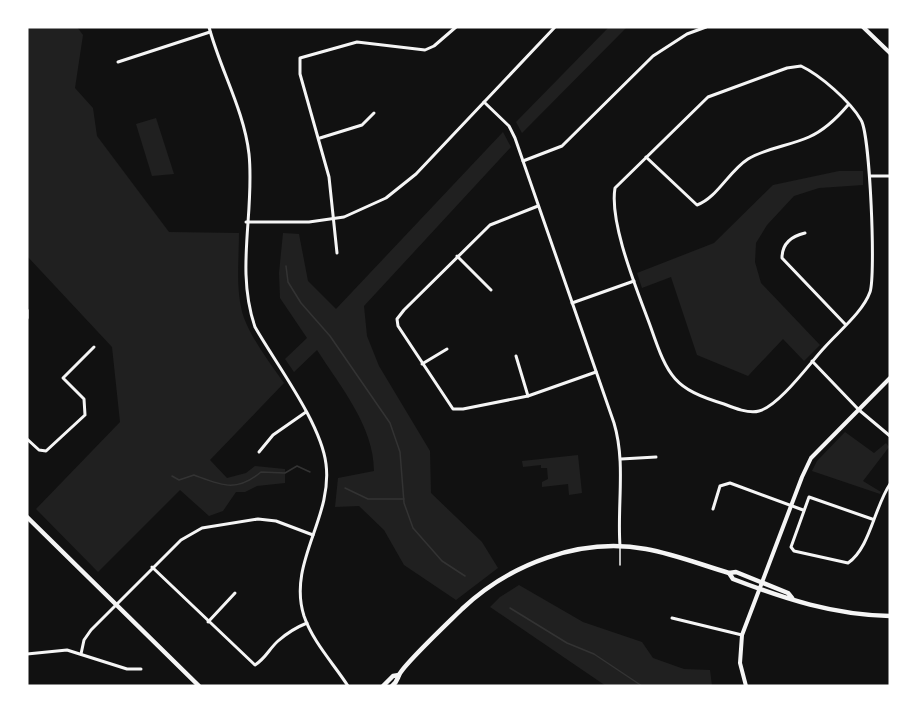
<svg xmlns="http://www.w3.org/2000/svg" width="917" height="713" font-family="Lato,sans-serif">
  <rect width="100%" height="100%" fill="#111"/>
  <g fill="#202020">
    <path d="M27 27H77L83 35 75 88 93 108 97 136 169 232 239 233C239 260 235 292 244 318 253 341 269 362 284 383L210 460 227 478 246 473 255 466 285 469V483L257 486 245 492H236L223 511 209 516 180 490 98 572 36 509 120 422 112 347 27 256Z"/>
    <polygon points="609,27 627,27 522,133 516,122"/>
    <polygon points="156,118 174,174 152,176 136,124"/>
    <path d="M503 132 511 147 364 306 367 336 379 366 430 451 431 493 482 542 498 568 456 600 404 565 384 530 359 506 335 507 338 478 374 471C374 426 340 386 317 350L294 372 285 359 307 338 280 298 279 273 283 233 299 234 308 281 336 309Z"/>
    <polygon points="839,171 863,171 863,185 819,188 794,196 767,225 756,243 755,262 761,283 820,345 804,361 783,339 748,376 697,355 671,277 642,288 637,273 714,243 773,185"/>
    <polygon points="845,432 874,453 886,443 889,447 863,481 881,492 880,494 812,471 817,461"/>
    <polygon points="578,455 582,493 569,495 568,484 542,487 542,482 548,479 547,468 541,468 541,465 523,467 522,461"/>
    <polygon points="519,585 583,622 642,642 653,658 684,669 710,670 712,686 606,686 490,607 500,597"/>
  </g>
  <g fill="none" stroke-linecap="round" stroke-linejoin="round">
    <g stroke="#333" stroke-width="1.5">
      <polyline points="286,266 288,282 301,303 330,336 390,423 400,452 404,503 413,528 442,561 465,576"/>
      <path d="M172 476 179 480 194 475C221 485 236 493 261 472L285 473 297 466 310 472"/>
      <polyline points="345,488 368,499 404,499"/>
      <polyline points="510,608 567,643 594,654 642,686"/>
    </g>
    <polyline stroke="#f5f5f5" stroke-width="1.5" points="620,565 620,548"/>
    <g stroke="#f5f5f5" stroke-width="3">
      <path d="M209 27C220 69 244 110 249 154 255 212 235 269 255 327 276 364 321 423 326 464 333 518 287 563 304 616 313 642 333 663 348 686"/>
      <polyline points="118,62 210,32"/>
      <path d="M801 66C820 75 850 101 861 120 870 134 876 275 870 292 863 312 838 332 824 348 810 363 779 406 759 411 749 414 734 408 724 404 674 389 668 377 651 328 638 292 609 224 615 188L708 97 787 68Z"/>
      <path d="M484 102 509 126 515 138 614 423C626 463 617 505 620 546"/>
      <polyline points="320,138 362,125 374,113"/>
      <path d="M646 157 697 205C717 198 729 171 748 159 766 148 789 146 809 137 825 130 837 118 848 105"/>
      <polyline points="523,161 562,146 653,56 687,34 706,27"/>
      <polyline points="870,176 890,176"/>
      <polyline points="538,206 490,225 404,310 397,319 398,326 453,409 463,409 528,396 596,372"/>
      <polyline points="246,222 309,222 344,217 386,198 416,174 555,27"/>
      <path d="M805 233C792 236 782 243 782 258L845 324"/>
      <polyline points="337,253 329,177 300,74 300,58 357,42 425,50 434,46 456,27"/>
      <polyline points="457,256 491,290"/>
      <polyline points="572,303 634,281"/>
      <polyline points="27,310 27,318"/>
      <polyline points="516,356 528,396"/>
      <polyline points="812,361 859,410 890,436"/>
      <polyline points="422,364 447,349"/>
      <polyline points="27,439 39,450 46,451 85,415 84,399 63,378 94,347"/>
      <polyline points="259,452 273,435 306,412"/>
      <polyline points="621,459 656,457"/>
      <polyline points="713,509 720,486 730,483 803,510"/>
      <path d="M872 519 809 497 791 547 794 551 848 563C870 548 874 508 890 484"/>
      <path d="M152 567 255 665C266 658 269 649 278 641 287 633 297 627 307 623"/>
      <polyline points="672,618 742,635"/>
      <polyline points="208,622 235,593"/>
      <polyline points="27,654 67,650 127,669 141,669"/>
      <polyline points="81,654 84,640 91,630 181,540 202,528 258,519 276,521 313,535"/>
    </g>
    <g stroke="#f5f5f5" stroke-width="4">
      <polyline points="863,27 890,53"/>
      <polyline points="746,686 740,663 742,635 802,477 811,458 890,378"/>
    </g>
    <g stroke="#f5f5f5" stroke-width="4.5">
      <path d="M729 573 733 579C785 599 834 615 890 616"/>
      <polyline points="383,686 393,676 399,675"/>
      <path d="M392 686C397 682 397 680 399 675 404 664 451 620 462 609 510 564 580 537 646 549 674 554 702 565 729 573L736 572 788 593 792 598"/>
    </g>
    <polyline stroke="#f5f5f5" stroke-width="4.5" points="27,517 199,686"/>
  </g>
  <rect width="917" height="713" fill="none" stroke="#ffffff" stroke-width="57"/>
</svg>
